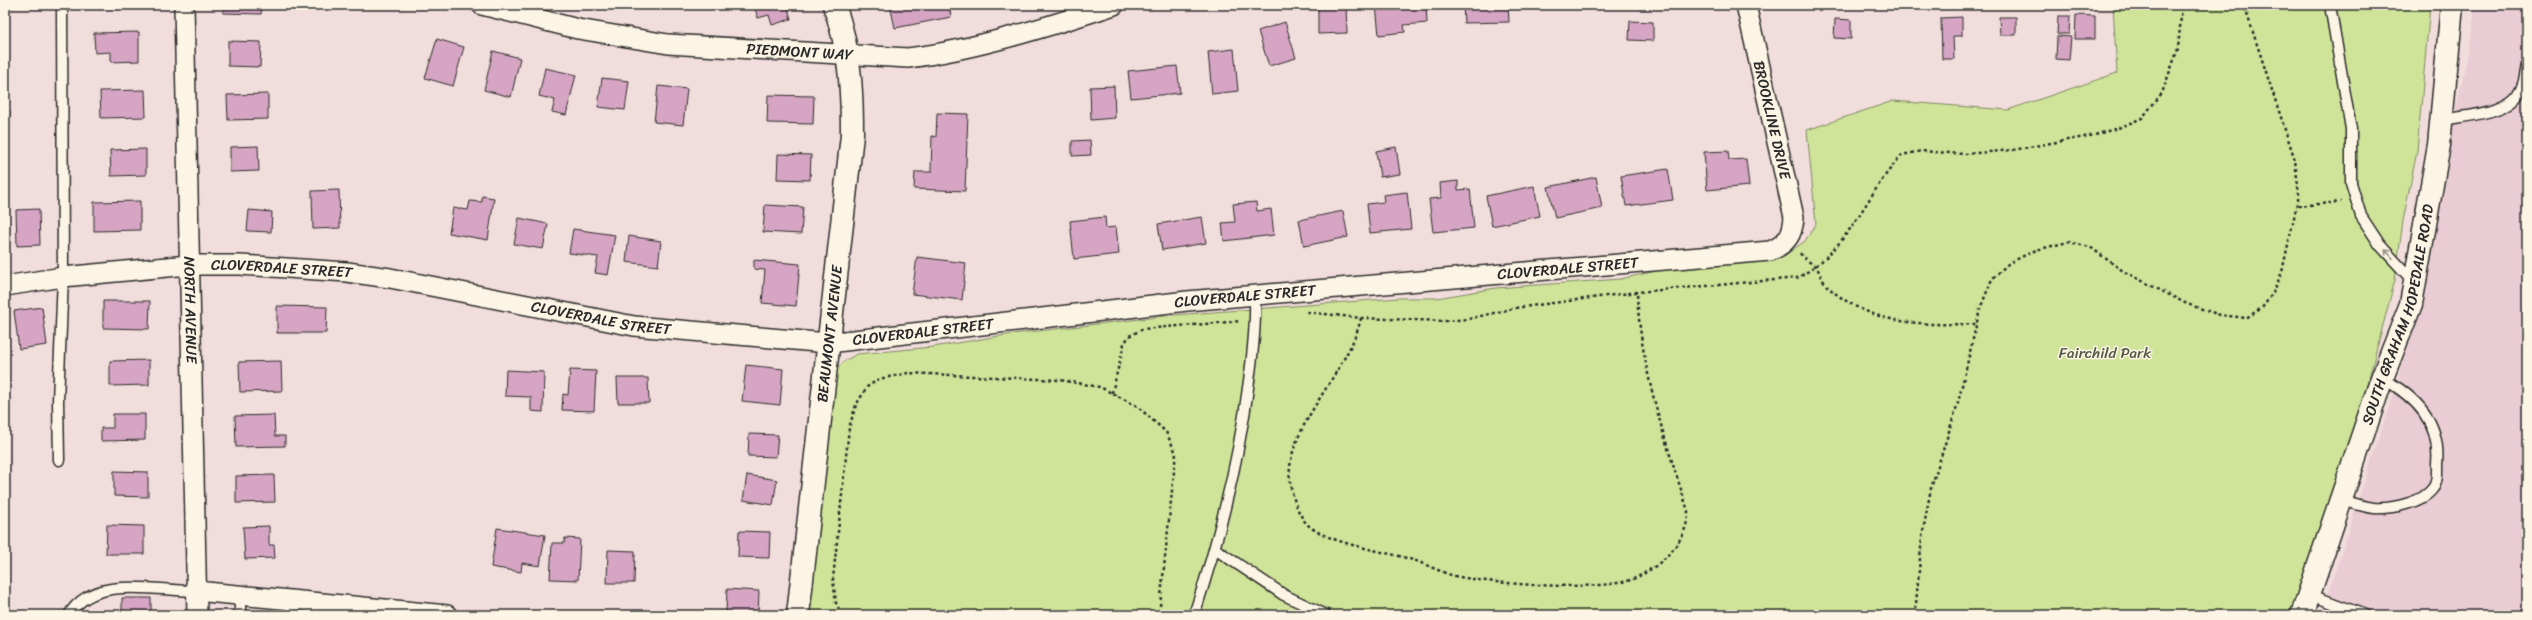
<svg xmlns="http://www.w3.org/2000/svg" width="2532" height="620" font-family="Sriracha,sans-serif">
	<rect width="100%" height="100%" fill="#f1dddb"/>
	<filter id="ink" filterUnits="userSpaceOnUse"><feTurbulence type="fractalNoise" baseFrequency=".025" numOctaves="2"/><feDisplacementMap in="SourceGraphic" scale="8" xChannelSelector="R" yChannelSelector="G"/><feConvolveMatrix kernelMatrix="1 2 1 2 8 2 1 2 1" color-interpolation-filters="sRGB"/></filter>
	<g filter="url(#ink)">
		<path fill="#e9ccd4" d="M2474,5H2527V615H2321L2399,376L2474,25Z"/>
		<path fill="#cfe499" stroke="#7d8862" d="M2113,5H2430L2417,151L2403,221L2395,280L2360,412L2293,615H810L817,518L832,376L843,362L857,354L933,347L1012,334L1174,315L1400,298H1437L1496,288L1621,279L1691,263L1757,256H1784L1805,241L1816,224L1807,130L1893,101L2008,110L2117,73Z"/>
		<path fill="#d6a5c3" stroke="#2b2b2b" d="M224,5H262L261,14L223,13Z
			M787,5L791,19L772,25L769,15L758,18L754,6Z
			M890,5H949L951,17L895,28Z
			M1318,5H1346L1347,33L1318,34Z
			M1376,5H1426L1427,23L1404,25L1405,32L1379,35Z
			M1463,5H1508L1509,22L1464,23Z
			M2076,15L2095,16V39H2075Z
			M2058,16H2070L2069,34H2057Z
			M1962,17V36H1953L1954,59H1942L1941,18Z
			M1999,17H2016V35H2000Z
			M1835,19L1851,20V39L1834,38Z
			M1630,21L1653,22V41L1629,40Z
			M1285,22L1296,58L1269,66L1258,31Z
			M139,32V61L111,62V52L95,53L94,33Z
			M2057,36L2071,37L2069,60L2056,59Z
			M437,39L464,47L453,86L425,78Z
			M228,41L261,42L260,67L228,66Z
			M1234,49L1238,91L1212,94L1208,52Z
			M493,51L520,58L511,97L484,90Z
			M1177,66L1180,93L1131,98L1128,71Z
			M545,68L576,75L566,115L552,112L555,100L539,96Z
			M602,78L629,81L625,110L598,107Z
			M658,86L687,89L683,125L654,122Z
			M1114,86L1115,118L1091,120L1090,87Z
			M145,90L146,117L101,118L100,91Z
			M268,94V119L228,120L227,95Z
			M768,95L814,96L813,124L767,123Z
			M5,111H10L9,139H5Z
			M937,113L968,114L965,191L914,189L915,172H931L932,136L936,137Z
			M1090,140L1091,155L1072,156V141Z
			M258,146L259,171L230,172V147Z
			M1396,147L1400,174L1380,177L1376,151Z
			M146,149V175L111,176L110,150Z
			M1728,151L1729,160L1746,159L1749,186L1707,190L1704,152Z
			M778,154L811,155L810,180L777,179Z
			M1668,169L1673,200L1626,206L1621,176Z
			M1596,177L1602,208L1555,218L1548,187Z
			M1458,181V190L1470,189L1474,228L1433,232L1429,199L1441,198L1440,183Z
			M1534,186L1540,216L1492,226L1486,196Z
			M339,190L340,228L313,229L312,191Z
			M1407,192L1411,229L1370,233L1367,204L1384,202L1383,195Z
			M482,196L494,198L488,240L449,233L453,208L468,210L470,201L482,202Z
			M140,201V230L94,231V202Z
			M1256,202L1257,211L1271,209L1274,235L1224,241L1222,223L1235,222L1233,204Z
			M765,205L803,207L801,234L763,232Z
			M39,209L40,245L17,246L16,210Z
			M249,210L272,212L271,232L247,231Z
			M1343,211L1348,237L1304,246L1299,220Z
			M1105,217L1106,228L1116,227L1119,254L1074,259L1070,221Z
			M1202,217L1206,243L1162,250L1158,224Z
			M519,218L548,224L543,249L514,244Z
			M573,229L615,235L608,275L595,273L598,257L569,253Z
			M629,236L661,241L658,266L626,262Z
			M917,257L966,263L962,300L912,294Z
			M754,260L800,264L796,306L762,303L765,270L754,269Z
			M103,301H150L149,329L103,328Z
			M277,306L327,307L326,333H277Z
			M42,307L47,345L19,349L14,311Z
			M149,360V385L110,386V361Z
			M281,361L282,391L240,392L239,362Z
			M746,365L783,369L780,405L742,401Z
			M506,370L544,372L543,412L531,411V397L505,396Z
			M570,370L596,371L594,411L562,410L563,394L568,395Z
			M617,378H648L649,403H618Z
			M113,414H145V440L101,441V428H113Z
			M274,415L275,436H285V446L236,447L235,416Z
			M749,434L778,435L776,457L748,456Z
			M114,471L148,472V497L114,496Z
			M274,475L275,502L236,503V476Z
			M747,475L777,480L773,505L743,500Z
			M107,525L144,526V554H106Z
			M269,526V545H274L275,558L245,559L243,527Z
			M497,528L545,535L540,566L522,563L521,572L491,567Z
			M739,531L770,532L769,558L738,557Z
			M565,538L580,539L578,580L550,579L552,543H564Z
			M608,550L635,551L634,583H607Z
			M727,589L759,591L758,615L726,613Z
			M122,598H151V615H122Z"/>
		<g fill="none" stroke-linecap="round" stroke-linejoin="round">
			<defs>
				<path id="lane" d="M2330,5L2351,129V183L2361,216L2380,245L2414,282
					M2442,120C2461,117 2505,113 2517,96C2524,87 2525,76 2527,64
					M59,460L58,401L63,277L62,5
					M2342,500C2352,503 2364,507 2374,508C2391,509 2423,503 2433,488C2438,482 2437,471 2437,464C2441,422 2416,397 2382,378
					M1215,549L1284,595L1326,615
					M2308,594L2365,615
					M291,600V615
					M69,615C93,574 156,591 196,591
					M240,615V595
					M1194,615C1219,539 1239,460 1249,381C1253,352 1256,325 1255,296"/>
				<g id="street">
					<path id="s1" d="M184,5L197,615"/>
					<path id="s2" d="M482,5L578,29L668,44L908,58C974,50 1050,26 1114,5"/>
					<path id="s3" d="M5,286L63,277L188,265H240L347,272L390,278L634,326L828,343L1187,301L1770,251C1787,244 1793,234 1794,217L1746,5"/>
					<path d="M196,591L447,615"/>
				</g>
				<g id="secondary">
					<path id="s4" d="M798,615L852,135C852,87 850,50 834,5"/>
					<path id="s5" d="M2302,615L2382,378L2411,304L2439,145L2452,5"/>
				</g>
			</defs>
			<use href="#lane" stroke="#2b2b2b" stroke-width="13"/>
			<use href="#street" stroke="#2b2b2b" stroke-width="22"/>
			<use href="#secondary" stroke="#2b2b2b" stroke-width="25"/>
			<path stroke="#2b2b2b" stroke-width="2.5" stroke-dasharray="3 3" stroke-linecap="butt" d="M2298,206L2341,202
				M1800,253C1804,260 1811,262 1816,267C1821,273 1822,281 1827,286C1870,326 1922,325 1977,324
				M1307,312L1361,318L1445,321L1468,319L1515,308L1637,292L1797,278C1851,249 1863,197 1902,155L1921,151L1964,154L2013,150L2095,135L2121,127L2142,118L2162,93L2178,49L2182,5
				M1361,318C1349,372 1284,428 1290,481C1292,495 1297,513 1307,524C1326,543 1379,550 1406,558C1423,562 1439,572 1455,576C1489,584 1602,592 1633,579C1660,567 1688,542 1688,511C1665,440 1640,367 1637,292
				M1112,393L1124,344L1129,336L1143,329L1241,321
				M842,615L836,603L833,579L849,428L856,405L867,387L879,379L908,373L1060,380L1100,387L1137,406L1166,432L1176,453L1159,615
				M1915,615L1922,537L1931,488L1958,403L1980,309L1992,279L2009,263L2036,250L2068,242L2090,247L2123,271L2187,304L2220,315L2246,318L2262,308L2273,293L2282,272L2299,195L2295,160L2244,5"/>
			<use href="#lane" stroke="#fcf5e5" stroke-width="10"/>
			<use href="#street" stroke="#fcf5e5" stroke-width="19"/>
			<use href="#secondary" stroke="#fcf5e5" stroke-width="22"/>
		</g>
		<defs><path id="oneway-shaft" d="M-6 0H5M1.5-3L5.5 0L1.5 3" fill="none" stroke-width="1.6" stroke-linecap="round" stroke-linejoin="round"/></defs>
		<use stroke="#949088" href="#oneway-shaft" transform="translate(2389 254) rotate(-132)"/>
	</g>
	<g text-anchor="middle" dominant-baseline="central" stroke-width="3" stroke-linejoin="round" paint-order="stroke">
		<g font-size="15" fill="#2b2b2b" stroke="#fcf5e5">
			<text stroke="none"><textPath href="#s2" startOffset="322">PIEDMONT WAY</textPath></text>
			<text transform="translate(1772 120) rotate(77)">BROOKLINE DRIVE</text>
			<text stroke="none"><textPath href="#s3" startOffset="1574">CLOVERDALE STREET</textPath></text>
			<text stroke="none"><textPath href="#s3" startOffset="278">CLOVERDALE STREET</textPath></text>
			<text stroke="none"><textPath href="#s3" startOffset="1250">CLOVERDALE STREET</textPath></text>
			<text stroke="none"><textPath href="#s1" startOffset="305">NORTH AVENUE</textPath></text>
			<text stroke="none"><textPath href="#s5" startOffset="316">SOUTH GRAHAM HOPEDALE ROAD</textPath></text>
			<text stroke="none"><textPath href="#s3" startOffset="602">CLOVERDALE STREET</textPath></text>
			<text stroke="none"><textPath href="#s3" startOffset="926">CLOVERDALE STREET</textPath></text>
			<text stroke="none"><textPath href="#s4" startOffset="283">BEAUMONT AVENUE</textPath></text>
		</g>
		<g font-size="15" fill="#545946" stroke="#fcf5e5">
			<text x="2105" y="353">Fairchild Park</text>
		</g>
	</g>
	<rect width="2532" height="620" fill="none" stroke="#fcf5e5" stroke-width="20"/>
	<rect x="10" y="10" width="2512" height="600" fill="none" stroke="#2b2b2b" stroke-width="1.5" filter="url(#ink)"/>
</svg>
